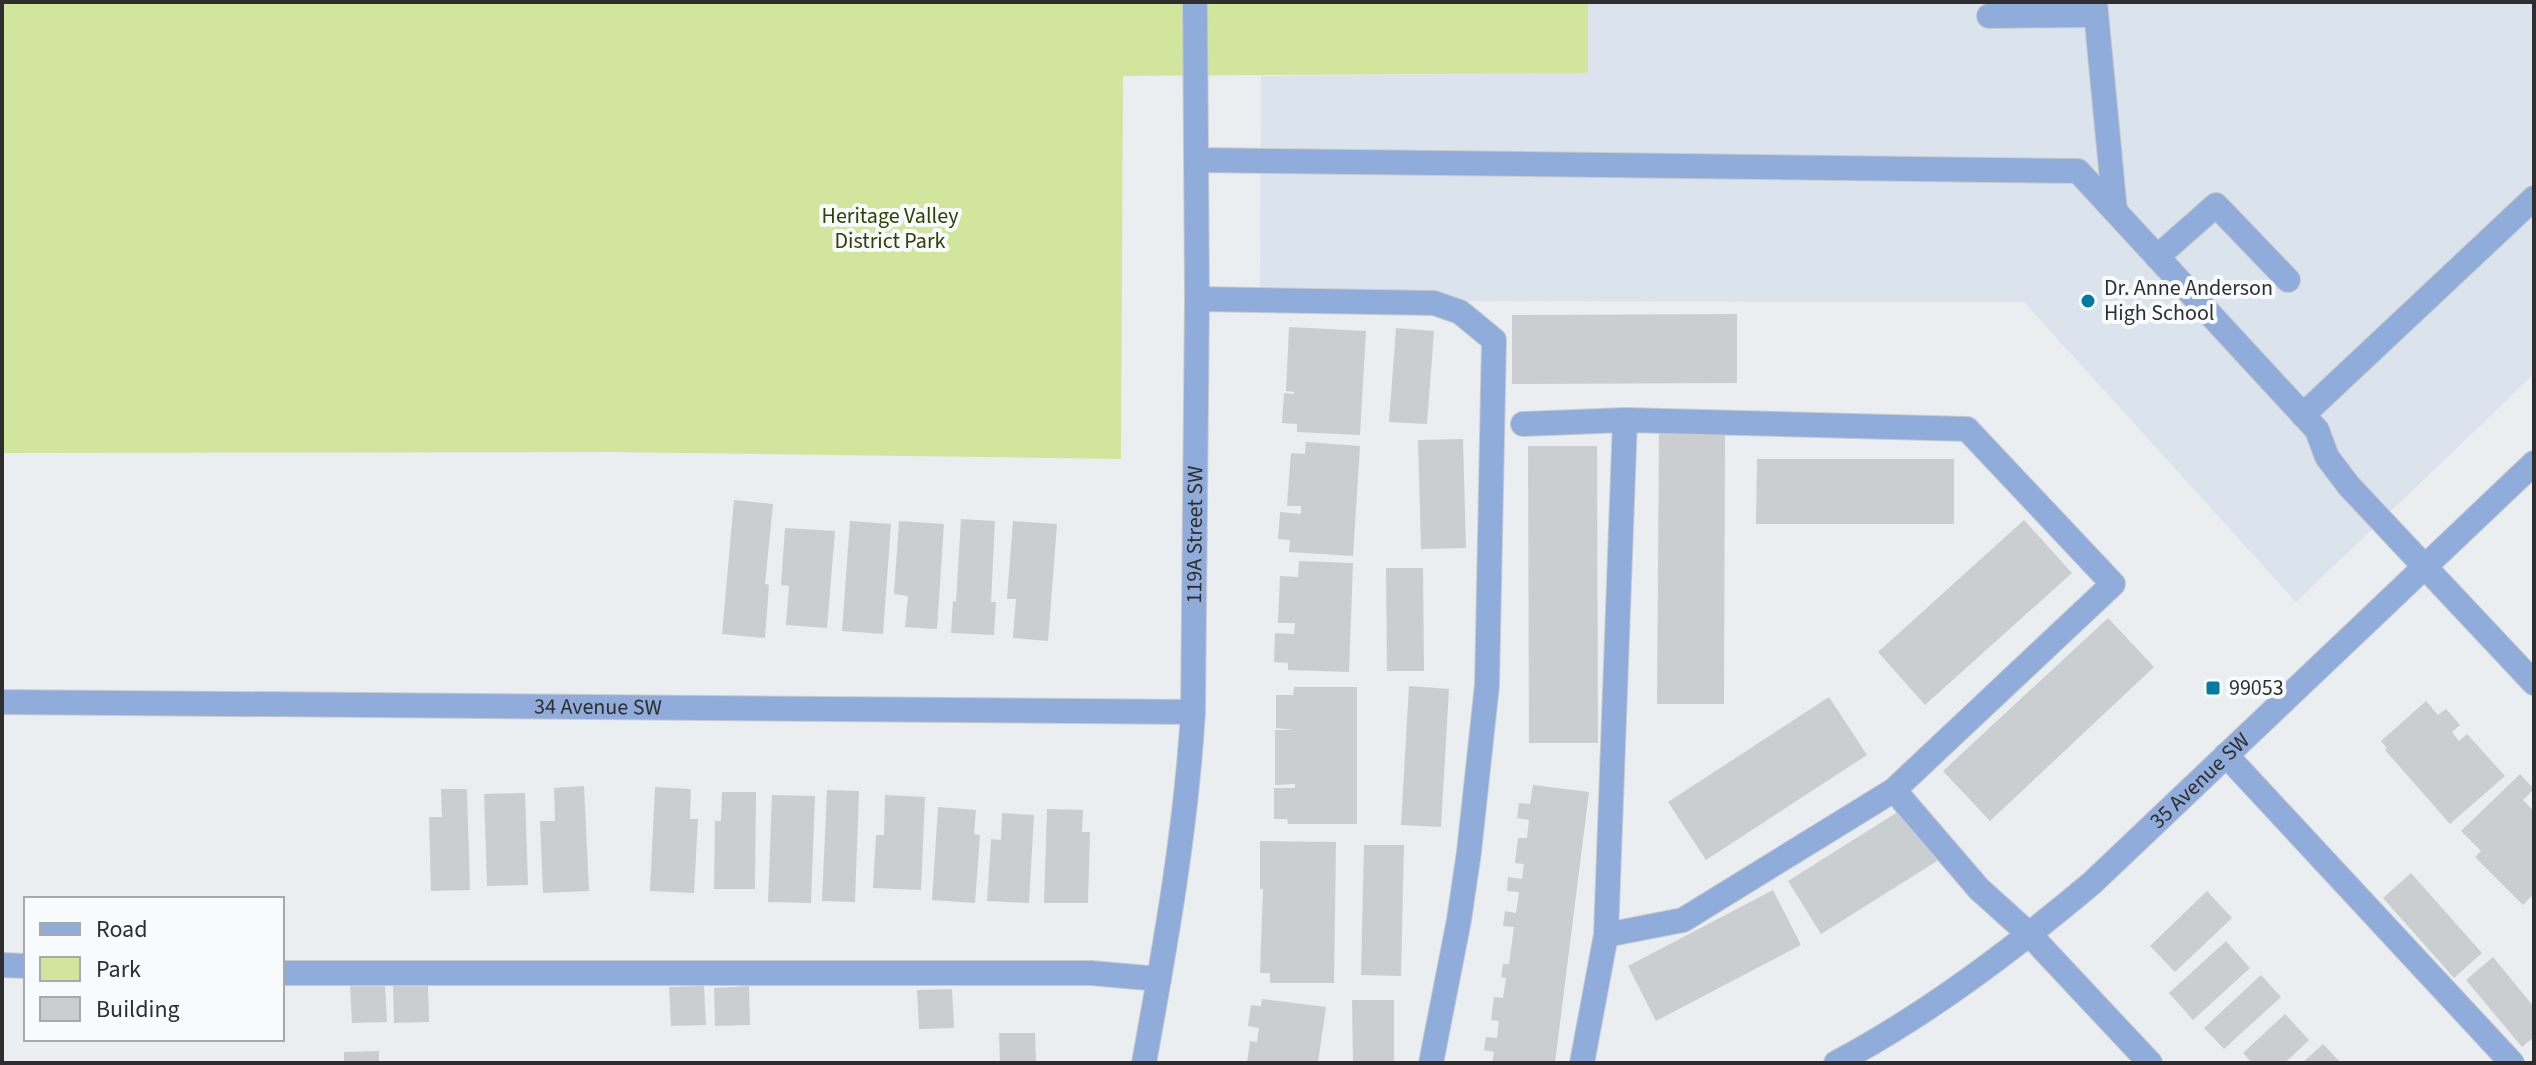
<svg xmlns="http://www.w3.org/2000/svg" width="2536" height="1065" font-family="'Source Sans 3',sans-serif">
	<rect width="100%" height="100%" fill="#ebeef0"/>
	<path fill="#dbe3ec" d="M1588,2H2534V374L2296,602L2024,302L1260,301L1261,76L1588,73Z"/>
	<path fill="#d2e59d" d="M2,2H1588V73L1123,76L1121,459L610,452L2,453Z"/>
	<path fill="#cbced0" d="M1737,314V383L1512,384V315Z
		M1289,327L1366,331L1360,435L1297,432V424L1282,423L1284,393L1294,394V392L1286,391Z
		M1396,328L1434,331L1427,424L1389,422Z
		M1659,431H1725L1724,704H1657Z
		M1463,439L1466,548L1421,549L1418,440Z
		M1306,442L1360,446L1353,556L1289,552L1290,540L1278,539L1280,512L1301,514V506H1287L1291,453L1305,454Z
		M1528,446H1597L1598,743H1529Z
		M1757,459H1954V524H1756Z
		M734,500L773,504L765,584L769,585L765,638L722,634Z
		M961,519L995,521L991,602H996L994,635L951,633L953,601L956,602Z
		M2024,520L2072,573L1925,705L1878,652Z
		M850,521L891,524L883,634L842,631Z
		M899,521L944,524L937,629L905,627L908,596L894,594Z
		M1013,521L1057,524L1048,641L1013,638L1016,599H1007Z
		M785,528L835,531L827,628L786,625L789,586L781,585Z
		M1299,561L1353,563L1349,672L1288,670V663L1274,662L1275,633L1294,634L1295,623H1278L1280,576L1298,577Z
		M1386,568H1423L1424,671H1387Z
		M2108,618L2154,667L1990,821L1943,771Z
		M1409,686L1449,689L1441,827L1401,825Z
		M1294,687H1357V824H1288L1287,819H1274V788H1295V784L1275,785V730H1294L1276,728V695H1293Z
		M1829,697L1867,755L1706,860L1668,802Z
		M2426,701L2438,715L2446,709L2460,725L2452,732L2459,741L2467,734L2505,776L2450,824L2385,750L2387,748L2381,741Z
		M2520,774L2534,789L2523,800L2534,811V894L2523,905L2475,857L2481,851L2461,831Z
		M1533,785L1589,792L1555,1063H1492L1494,1052L1484,1050L1486,1037L1497,1038L1499,1021L1491,1020L1494,997L1503,998L1506,978L1501,977L1503,964H1509L1514,927L1503,926L1505,911L1516,913L1519,892L1507,891L1508,877L1522,879L1524,864L1515,863L1518,838H1527L1529,820L1517,818L1519,803L1530,804Z
		M584,786L589,891L543,893L540,821H555L554,788Z
		M655,787L691,789L690,819H698L694,893L650,891Z
		M441,789H467L470,890L431,891L429,817H442Z
		M827,790L859,791L855,902L822,901Z
		M722,792H756L755,889H714L715,821H721Z
		M525,793L528,885L487,886L484,794Z
		M772,795L815,796L811,903L768,902Z
		M885,795L925,797L921,890L873,888L876,835H884Z
		M938,807L976,810L974,834L980,835L975,903L932,900Z
		M1904,808L1937,861L1821,934L1788,881Z
		M1047,809L1083,810L1082,832H1090L1088,903H1044Z
		M1002,813L1034,815L1029,903L987,901L991,839L1001,840Z
		M1260,841L1336,842L1334,983H1270V973H1260L1263,889H1260Z
		M1364,845H1404L1401,976L1361,975Z
		M2411,873L2482,953L2454,978L2383,898Z
		M1773,890L1801,945L1656,1021L1628,966Z
		M2207,891L2232,918L2175,972L2150,946Z
		M2226,941L2250,968L2193,1020L2169,993Z
		M2493,957L2534,1007V1037L2522,1047L2466,980Z
		M2261,975L2281,997L2224,1049L2204,1028Z
		M385,983L387,1022L352,1023L350,984Z
		M428,983L429,1022L394,1023L393,985Z
		M704,986L706,1025L671,1026L669,987Z
		M749,986L750,1025L715,1026L714,988Z
		M952,989L954,1028L919,1029L917,990Z
		M1262,999L1326,1007L1318,1063H1247L1250,1041L1257,1042L1259,1028L1248,1026L1251,1005L1261,1006Z
		M1352,1000H1394V1063H1353Z
		M2285,1014L2309,1040L2285,1063H2252L2243,1053Z
		M999,1033H1035L1036,1063H1000Z
		M2323,1044L2341,1063H2302Z
		M379,1051V1063H344V1052Z"/>
	<g fill="none" stroke-linecap="round" stroke-linejoin="round">
		<defs>
			<g id="minor">
				<path d="M2095,2L2115,211"/>
				<path d="M1989,16L2096,15"/>
				<path d="M1196,160L2078,171L2317,430L2327,457L2349,486L2534,683"/>
				<path d="M2157,257L2216,205L2288,280"/>
				<path d="M1197,299L1434,303L1460,312L1494,340L1487,685L1469,852L1459,920L1431,1063"/>
				<path d="M2303,415L2534,198"/>
				<path d="M1523,424L1625,420"/>
				<path id="s1" d="M2,702L1193,712"/>
				<path d="M2226,755L2512,1063"/>
				<path d="M1894,790L2113,584L1967,429L1625,420L1606,935L1683,920L1894,790L1979,889L2030,935L2150,1063"/>
				<path d="M2,965L26,966"/>
				<path d="M282,973H1091L1159,979"/>
				<path id="s2" d="M1144,1063C1165,947 1186,831 1193,712L1197,299L1195,2"/>
				<path d="M1582,1063L1606,935"/>
				<path id="s3" d="M1836,1063C1928,1014 2012,950 2092,883L2534,463"/>
			</g>
		</defs>
		<use href="#minor" stroke="#c9cbcd" stroke-width="26"/>
		<use href="#minor" stroke="#90acdb" stroke-width="24"/>
	</g>
	<g fill="#007ba2" stroke="#f8fbfe" stroke-width="3">
		<circle cx="2088" cy="301" r="8"/>
		<rect x="2205" y="680" width="16" height="16" rx="4"/>
	</g>
	<g text-anchor="middle" dominant-baseline="central" stroke-width="8" stroke-linejoin="round" paint-order="stroke">
		<g font-size="22" fill="#333e00" stroke="#f8fbfe">
			<text x="890" y="216">Heritage Valley<tspan x="890" dy="25">District Park</tspan></text>
		</g>
		<g font-size="22" fill="#2e2e2f" stroke="#f8fbfe" text-anchor="start">
			<text x="2104" y="288">Dr. Anne Anderson<tspan x="2104" dy="25">High School</tspan></text>
			<text x="2229" y="688">99053</text>
		</g>
		<g font-size="22" fill="#2e2e2f" stroke="#f8fbfe">
			<text stroke="none"><textPath href="#s2" startOffset="532">119A Street SW</textPath></text>
			<text stroke="none"><textPath href="#s1" startOffset="596">34 Avenue SW</textPath></text>
			<text stroke="none"><textPath href="#s3" startOffset="462">35 Avenue SW</textPath></text>
		</g>
	</g>
	<rect width="2536" height="1065" fill="none" stroke="#2e2e2f" stroke-width="8"/>
	<rect x="24" y="897" width="260" height="144" fill="#f8fbfe" stroke="#a7a9ab" stroke-width="2"/>
	<rect x="40" y="923" width="40" height="12" fill="#90acdb" stroke="#a7a9ab" stroke-width="2"/>
	<text x="96" y="937" font-size="24" fill="#2e2e2f">Road</text>
	<rect x="40" y="957" width="40" height="24" fill="#d2e59d" stroke="#a7a9ab" stroke-width="2"/>
	<text x="96" y="977" font-size="24" fill="#2e2e2f">Park</text>
	<rect x="40" y="997" width="40" height="24" fill="#cbced0" stroke="#a7a9ab" stroke-width="2"/>
	<text x="96" y="1017" font-size="24" fill="#2e2e2f">Building</text>
</svg>
